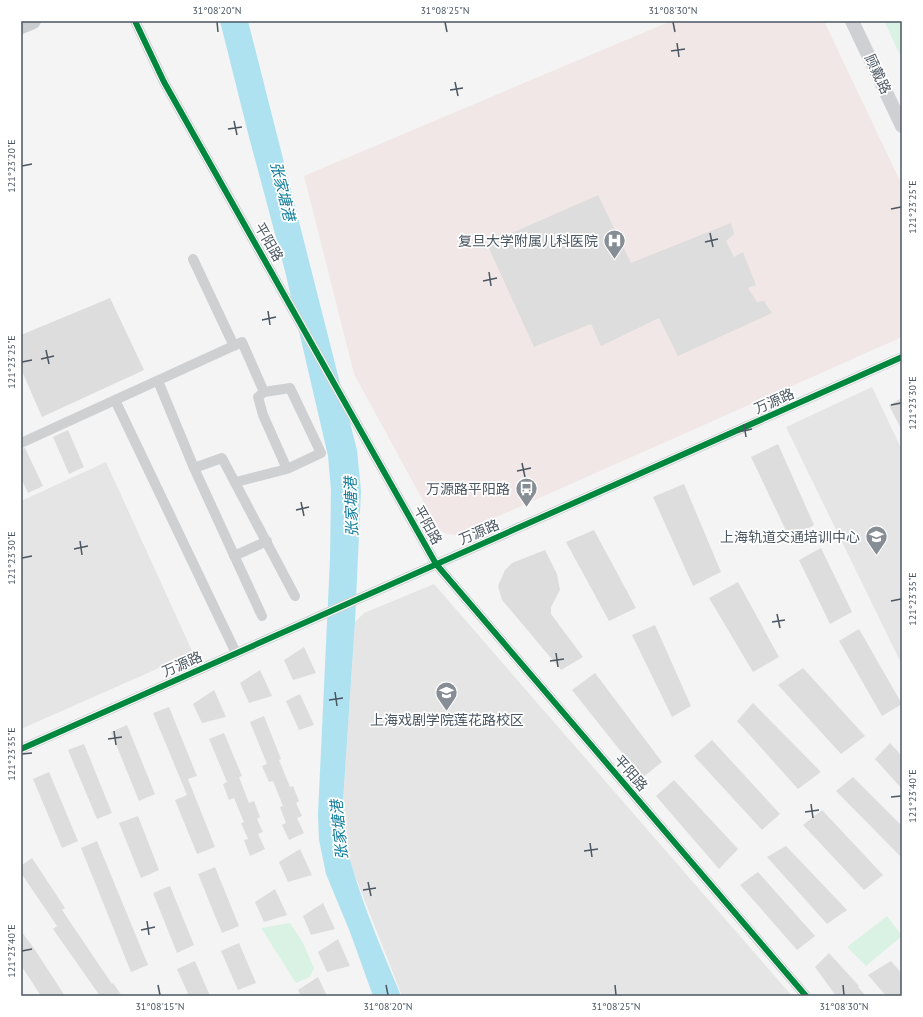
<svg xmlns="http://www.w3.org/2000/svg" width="923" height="1017" font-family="'PT Sans','Noto Sans SC',sans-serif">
	<rect width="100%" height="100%" fill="#f4f4f4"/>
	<path fill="#e6e5e6" d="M872,387L902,450V665L786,427Z
		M106,462L193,653L21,729V501Z
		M434,584L792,996H402L350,863L343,803L355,622L364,613Z"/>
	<path fill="#f1e7e6" d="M671,21H824L902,185V337L456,535L446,534L439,530L354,374L304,176Z"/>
	<path fill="#d9f2e3" d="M884,21H902V59Z
		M887,916L902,936L866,966L847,947Z
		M290,923L302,941L314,968L310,977L296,983L261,928Z"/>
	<path fill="#aee2f0" d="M220,21H248L357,450L361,491L355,622L343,802C344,823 345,844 351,863C364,909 383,952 401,996H373L350,932L326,874L319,840L318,814L330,559L331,490L328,456L285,271L249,137Z"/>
	<path fill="#ddddde" d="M598,195L631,263L731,223L734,234L726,241L734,257L743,252L756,285L748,288L757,302L764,301L772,313L678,356L659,318L601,346L591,324L534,347L487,244Z
		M110,298L144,370L42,417L21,369V335Z
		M902,398V431L889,405Z
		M68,430L84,467L69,474L53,437Z
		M778,444L814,525L790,539L751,457Z
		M25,448L43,486L28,493L21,478V449Z
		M684,484L721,572L693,586L653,497Z
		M594,530L636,608L609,621L566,542Z
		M821,548L852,612L830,624L799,560Z
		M545,550L557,574L560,590L551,607V614L583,657L561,670L502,600L498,586L505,570L512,563Z
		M738,582L779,657L753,672L709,598Z
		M655,625L691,706L672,717L632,635Z
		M859,629L902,704L882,716L839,641Z
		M304,647L316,673L293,680L284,660Z
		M803,668L865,736L841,754L778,685Z
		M260,670L272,696L249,703L240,683Z
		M595,673L662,762L642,778L572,690Z
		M214,690L226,717L202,723L193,704Z
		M300,694L314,725L299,730L286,701Z
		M753,703L821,772L798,789L737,721Z
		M169,707L197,776L188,779L215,847L197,854L175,800L187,795L153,713Z
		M264,716L281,759L279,760L290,787L293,786L299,801L296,803L302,816L297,818L304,833L289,840L282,825L286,823L280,807L283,806L273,781L269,782L262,766L267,764L250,722Z
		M127,725L155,794L139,801L111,732Z
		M224,733L242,776L239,777L249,803L254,801L260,817L257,819L263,832L258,834L265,849L250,856L244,840L248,839L241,823L244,822L234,798L229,800L223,784L227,782L209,739Z
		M712,740L780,814L762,830L694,756Z
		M890,743L902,756V789L875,759Z
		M84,744L112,813L97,819L68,750Z
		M49,772L78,841L62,848L33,779Z
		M853,777L902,826V858L836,791Z
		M674,780L738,849L719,869L656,796Z
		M822,810L883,875L864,890L803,825Z
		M138,816L159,870L141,878L119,823Z
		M97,841L148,965L131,972L81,848Z
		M786,846L847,910L827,924L767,857Z
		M300,849L312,875L288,882L279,862Z
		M32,858L65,908L62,910L112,984L113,983L122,996H100L53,929L57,926L21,873V866Z
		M215,867L239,926L222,933L198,874Z
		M758,872L815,936L797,950L740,885Z
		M170,886L194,945L177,953L153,893Z
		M275,889L287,915L264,922L255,902Z
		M323,903L335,929L311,935L303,916Z
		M21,931L33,947L65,996H41L21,965Z
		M338,939L350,966L327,972L318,952Z
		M239,943L256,983L238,990L221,951Z
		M829,953L859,986L858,987L866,996H836L815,967Z
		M195,961L210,996H189L177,969Z
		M891,961L902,974V996H886L868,975Z
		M318,977L327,996H301L298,990Z"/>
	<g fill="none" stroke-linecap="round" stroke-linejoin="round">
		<path stroke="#ced0d2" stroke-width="10" d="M135,21L164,82L436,564L806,996
			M193,259L234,346
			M158,381L194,468L222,458L295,596
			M290,388L321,453L287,469L263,415L258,397L264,392Z
			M115,400L236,653
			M21,443L242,342L264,392
			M194,468L262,616
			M236,482L287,469
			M234,556L267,541
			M21,749L902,357"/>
		<path stroke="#ced0d4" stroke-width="14" d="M852,21L902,126"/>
		<path stroke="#caced1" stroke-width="16" d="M21,26L33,21"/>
		<defs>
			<path id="cycleway" d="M135,21L164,82L436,564L806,996
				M21,749L902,357"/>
		</defs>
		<use href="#cycleway" stroke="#fff" stroke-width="8"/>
		<use href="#cycleway" stroke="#00873e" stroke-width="6"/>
	</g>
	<path fill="none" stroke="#4a5661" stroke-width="1.5" d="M217,22L218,32M445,22L447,32M673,22L675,32M677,43L679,57M671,51L685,49M455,82L458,96M450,90L463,88M234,121L237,135M228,129L242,127M22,166L32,164M891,209L901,207M710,233L713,247M705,242L718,239M489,272L491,286M483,281L497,278M268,311L270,325M262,320L276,317M46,350L49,364M41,359L54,356M22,362L32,360M891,405L901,403M744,424L746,437M738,432L752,429M522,463L525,477M517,471L531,468M301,502L304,516M296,510L309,507M80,541L82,555M74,549L88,546M22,558L32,556M891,601L901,599M777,614L780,628M772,622L785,620M556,653L558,667M550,661L564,659M335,692L337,706M329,700L343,698M114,731L116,745M108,739L122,737M22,754L32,753M891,797L901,796M811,804L813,818M805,812L819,810M590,843L592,857M584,851L598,849M368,882L371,896M363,890L376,888M147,921L149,935M141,930L155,927M22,951L32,949M158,985L160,995M386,985L388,995M615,985L616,995M843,985L844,995"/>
	<defs>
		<symbol id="hospital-pin" viewBox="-11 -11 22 30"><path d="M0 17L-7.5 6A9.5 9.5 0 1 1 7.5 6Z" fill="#868d94" stroke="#fff"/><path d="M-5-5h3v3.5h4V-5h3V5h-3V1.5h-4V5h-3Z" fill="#fff"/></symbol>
		<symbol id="bus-pin" viewBox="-11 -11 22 30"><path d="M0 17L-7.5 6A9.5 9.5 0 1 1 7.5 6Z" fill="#868d94" stroke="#fff"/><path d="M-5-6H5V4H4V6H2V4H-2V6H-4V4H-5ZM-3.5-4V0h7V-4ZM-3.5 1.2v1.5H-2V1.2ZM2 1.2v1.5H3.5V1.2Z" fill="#fff"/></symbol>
		<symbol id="school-pin" viewBox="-11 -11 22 30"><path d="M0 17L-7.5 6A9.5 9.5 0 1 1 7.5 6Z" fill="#868d94" stroke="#fff"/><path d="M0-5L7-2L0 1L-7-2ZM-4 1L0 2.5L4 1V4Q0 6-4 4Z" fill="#fff"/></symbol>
		<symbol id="university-pin" viewBox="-11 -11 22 30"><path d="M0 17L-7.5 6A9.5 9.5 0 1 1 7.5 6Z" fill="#868d94" stroke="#fff"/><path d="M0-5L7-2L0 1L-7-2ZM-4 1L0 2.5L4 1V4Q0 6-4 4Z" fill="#fff"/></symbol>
	</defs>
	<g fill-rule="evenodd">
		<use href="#hospital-pin" x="602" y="228" width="25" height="34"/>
		<use href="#bus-pin" x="514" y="476" width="25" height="34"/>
		<use href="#school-pin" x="864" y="524" width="25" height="34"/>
		<use href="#university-pin" x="434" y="680" width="25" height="34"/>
	</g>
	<g text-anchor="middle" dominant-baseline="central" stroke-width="3.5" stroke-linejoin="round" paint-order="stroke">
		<g font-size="14" fill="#4a5661" stroke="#fff">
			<text transform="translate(878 74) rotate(65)">顾戴路</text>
			<text transform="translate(269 242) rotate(60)">平阳路</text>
			<text transform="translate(774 401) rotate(-24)">万源路</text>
			<text transform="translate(428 525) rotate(61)">平阳路</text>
			<text transform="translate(479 532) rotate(-23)">万源路</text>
			<text transform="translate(182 664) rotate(-24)">万源路</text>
			<text transform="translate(631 773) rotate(49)">平阳路</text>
		</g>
		<g font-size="14" fill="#4a5661" stroke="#fff" text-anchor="end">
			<text x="598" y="241">复旦大学附属儿科医院</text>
			<text x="510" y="489">万源路平阳路</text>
			<text x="860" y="537">上海轨道交通培训中心</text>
			<text x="447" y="720" text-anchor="middle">上海戏剧学院莲花路校区</text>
		</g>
		<g font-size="15" font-style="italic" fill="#0c7c9b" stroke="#fff">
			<text transform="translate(283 191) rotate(76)">张家塘港</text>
			<text transform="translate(351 507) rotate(-92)">张家塘港</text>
			<text transform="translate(339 830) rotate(-96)">张家塘港</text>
		</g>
	</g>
	<rect width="923" height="1017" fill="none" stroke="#ffffff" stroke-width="44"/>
	<rect x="22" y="22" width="879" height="973" fill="none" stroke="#4a5661" stroke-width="1.5"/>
	<g font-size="10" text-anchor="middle" fill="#4a5661">
		<text x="217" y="14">31°08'20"N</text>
		<text x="445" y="14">31°08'25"N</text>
		<text x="673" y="14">31°08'30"N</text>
		<text transform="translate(11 166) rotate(-90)" y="4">121°23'20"E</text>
		<text transform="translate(912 207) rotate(-90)" y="4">121°23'25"E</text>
		<text transform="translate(11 362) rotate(-90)" y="4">121°23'25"E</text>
		<text transform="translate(912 403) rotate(-90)" y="4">121°23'30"E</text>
		<text transform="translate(11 558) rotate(-90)" y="4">121°23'30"E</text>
		<text transform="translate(912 599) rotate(-90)" y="4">121°23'35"E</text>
		<text transform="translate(11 754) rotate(-90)" y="4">121°23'35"E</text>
		<text transform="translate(912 796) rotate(-90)" y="4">121°23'40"E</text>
		<text transform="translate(11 951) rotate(-90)" y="4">121°23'40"E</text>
		<text x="160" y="1010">31°08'15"N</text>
		<text x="388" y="1010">31°08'20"N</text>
		<text x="616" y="1010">31°08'25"N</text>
		<text x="844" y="1010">31°08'30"N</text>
	</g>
</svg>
